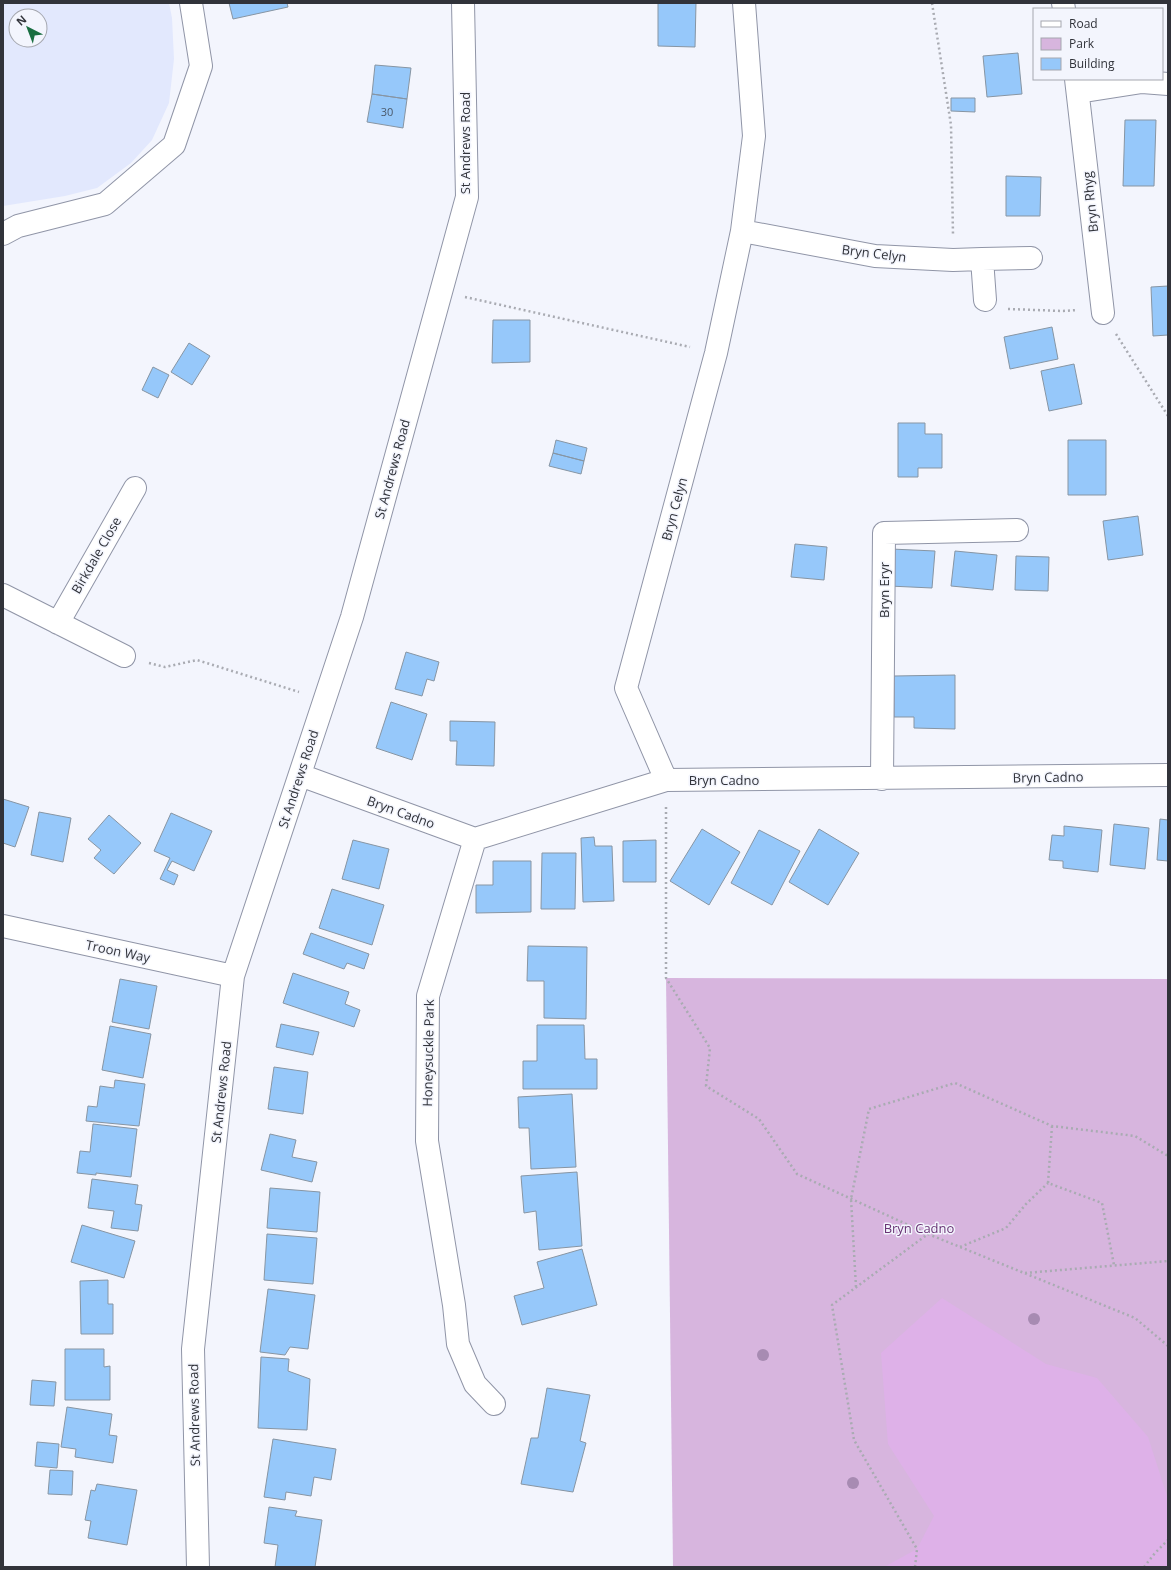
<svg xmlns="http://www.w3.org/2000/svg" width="1171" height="1570" font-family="'Open Sans',sans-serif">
	<rect width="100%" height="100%" fill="#f3f5fd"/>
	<path fill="#e2e8fd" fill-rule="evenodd" d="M3,3H169L172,18L174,59L169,103L152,140L131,163L97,188L65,196L3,206ZM16,16H40V40H16Z"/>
	<path fill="#d7b5de" d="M666,978L1168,979V1567H673Z"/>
	<path fill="#deb1e8" d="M942,1298L1046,1364L1097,1378L1148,1437L1168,1499V1567H884L917,1549L934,1516L888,1444L881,1353Z"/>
	<path fill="#96c8fa" stroke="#8795a3" d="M229,3H287L288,7L233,19Z
		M658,3H696L695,47L658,46Z
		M1018,53L1022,94L987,97L983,56Z
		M375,65L411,68L407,99L372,94Z
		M372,94L407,99L403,128L367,122Z
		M951,98H975V112L951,111Z
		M1125,120H1156L1154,186H1123Z
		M1006,176L1041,177L1040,216H1006Z
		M1168,286V335L1153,336L1151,287Z
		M493,320H530V362L492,363Z
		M1052,327L1058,359L1010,369L1004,337Z
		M189,343L210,356L192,385L171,372Z
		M1074,364L1082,404L1049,411L1041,371Z
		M153,367L169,375L158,398L142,390Z
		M898,423H925V434H942V468H918V477H898Z
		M556,440L587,448L584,461L553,453Z
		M1068,440H1106V495H1068Z
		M553,453L584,461L581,474L549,466Z
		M1138,516L1143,555L1108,560L1103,521Z
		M795,544L827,547L824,580L791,577Z
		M891,549L935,551L932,588L889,586Z
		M955,551L997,555L993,590L951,586Z
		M1016,556L1049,557L1048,591L1015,590Z
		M406,652L439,662L434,681L427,679L422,696L395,689Z
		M955,675V729L914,728V717H894V676Z
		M391,702L427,714L412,760L376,748Z
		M450,721L495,722L494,766L456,765L457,741H450Z
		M3,799L29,807L15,847L3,843Z
		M39,812L71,818L63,862L31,855Z
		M171,813L212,831L194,871L172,861L167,870L178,875L174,885L160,879L170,858L154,851Z
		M109,815L141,843L114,874L94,858L101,850L88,839Z
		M1160,819L1168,820V861L1157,860Z
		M1114,824L1149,828L1145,869L1110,865Z
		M1064,826L1102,830L1098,872L1063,868V861L1049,860L1052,835L1064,836Z
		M702,829L740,852L709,905L670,881Z
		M819,829L859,853L828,905L789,882Z
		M759,830L800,851L772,905L731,883Z
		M594,837L595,846H612L614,901L583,902L581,838Z
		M353,840L389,849L379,889L342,879Z
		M656,840V882H623V841Z
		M542,853H576L575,909H541Z
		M493,861H531V912L476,913V885H493Z
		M332,889L384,905L372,945L319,928Z
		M311,933L369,954L364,969L347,963L344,969L303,954Z
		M528,946L587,947L586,1019L544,1018V981H527Z
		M293,973L349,992L345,1004L360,1010L354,1027L283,1003Z
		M120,979L157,986L149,1029L112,1022Z
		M281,1024L319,1032L313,1055L276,1047Z
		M537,1025H584L585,1059H597V1089H523V1061H537Z
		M110,1026L151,1034L143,1078L102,1070Z
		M274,1067L308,1072L303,1114L268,1109Z
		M115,1080L145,1084L139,1126L86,1121L88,1106L97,1107L100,1086L114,1088Z
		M572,1094L576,1167L531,1169L529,1128H519L518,1097Z
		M93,1124L137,1129L131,1177L96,1173V1175L77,1173L80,1151L90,1152Z
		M270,1134L296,1140L292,1157L317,1162L312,1182L261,1170Z
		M577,1172L582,1246L539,1250L536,1211L524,1213L521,1176Z
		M92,1179L138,1185L135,1204L142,1205L138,1231L111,1228L114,1211L88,1208Z
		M270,1188L320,1192L317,1232L267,1228Z
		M82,1225L135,1241L124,1278L71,1262Z
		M267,1234L317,1238L313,1284L264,1280Z
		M582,1249L597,1305L522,1325L514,1296L544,1288L537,1262Z
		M108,1280V1304H113V1334H81L80,1281Z
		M268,1289L315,1295L308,1349L290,1347L285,1355L260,1352Z
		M65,1349H104V1367L110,1366V1400H65Z
		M261,1357L289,1359L288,1371L310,1379L307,1430L258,1428Z
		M32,1380L56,1382L54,1406L30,1405Z
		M547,1388L590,1395L580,1441L586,1443L573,1492L521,1484L531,1438H538Z
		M67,1407L112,1414L109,1435L117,1436L113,1463L75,1457L76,1449L61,1447Z
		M273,1439L336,1449L331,1480L314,1477L311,1496L286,1492L285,1500L264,1497Z
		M37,1442L59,1444L57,1468L35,1466Z
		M50,1470L73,1471L72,1495L48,1494Z
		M97,1484L137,1490L127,1545L88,1538L91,1521L85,1520L91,1490L95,1491Z
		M269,1507L297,1511L295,1516L322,1520L315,1567H275L278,1545L264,1543Z"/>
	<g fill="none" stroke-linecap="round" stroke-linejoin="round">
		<defs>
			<path id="minor" d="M1063,3L1064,9
				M1076,79L1103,313
				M1078,92L1142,82L1168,84
				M742,231L875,256L953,260L982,259L985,300
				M3,234L18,226L105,204L174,145L201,66L191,3
				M982,259L1031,258
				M3,595L124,656
				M58,623L135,488
				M300,775L475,839L666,780L1168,775
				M882,779L884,533L1017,530
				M666,780L626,688L716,353L742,231L754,136L744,3
				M475,839L428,996L427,1141L454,1305L458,1344L475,1384L494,1404
				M3,926L233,976
				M198,1567L193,1349L233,976L352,617L467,197L463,3"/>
		</defs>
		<use href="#minor" stroke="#9095a7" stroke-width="24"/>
		<path stroke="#a9abb2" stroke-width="2.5" stroke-dasharray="2 3" stroke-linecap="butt" d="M932,3L951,125L953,235
			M465,297L690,347
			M1008,309L1063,311L1077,310
			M1116,334L1168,416
			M149,663L165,667L197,660L299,692
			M666,807V978L710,1048L706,1086L759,1119L797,1174L928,1234L1135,1318L1168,1346
			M1052,1126L1048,1183L1102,1203L1114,1265
			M960,1247L1006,1228L1026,1204L1048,1183
			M1025,1273L1168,1261
			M856,1287L851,1199L869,1109L955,1083L1052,1126L1135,1136L1168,1156
			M915,1567L917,1549L854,1440L832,1305L928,1234
			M1144,1567L1155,1553L1168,1540"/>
		<use href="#minor" stroke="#fff" stroke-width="22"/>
	</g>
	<g fill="#a78bb2">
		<circle cx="1034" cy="1319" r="6"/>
		<circle cx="763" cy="1355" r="6"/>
		<circle cx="853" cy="1483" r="6"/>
	</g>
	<g text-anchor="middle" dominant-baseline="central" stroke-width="3" stroke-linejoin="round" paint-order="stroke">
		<g font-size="11" fill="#4a586a">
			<text x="387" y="111">30</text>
		</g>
		<g font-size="13" fill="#31333a" stroke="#f3f5fd">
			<text transform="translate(465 143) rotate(-90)">St Andrews Road</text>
			<text transform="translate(1090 202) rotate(-96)">Bryn Rhyg</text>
			<text transform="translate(874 253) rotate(7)">Bryn Celyn</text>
			<text transform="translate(392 469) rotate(-75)">St Andrews Road</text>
			<text transform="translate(674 509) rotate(-75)">Bryn Celyn</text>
			<text transform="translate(96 555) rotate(-60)">Birkdale Close</text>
			<text transform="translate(884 590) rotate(-90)">Bryn Eryr</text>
			<text transform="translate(1048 777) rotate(-1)">Bryn Cadno</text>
			<text transform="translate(298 779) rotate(-72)">St Andrews Road</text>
			<text x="724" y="780">Bryn Cadno</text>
			<text transform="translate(401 812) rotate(20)">Bryn Cadno</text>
			<text transform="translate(118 951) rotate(12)">Troon Way</text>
			<text transform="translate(428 1053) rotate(-89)">Honeysuckle Park</text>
			<text transform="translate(221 1092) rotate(-84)">St Andrews Road</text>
			<text transform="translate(194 1415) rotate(-91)">St Andrews Road</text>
		</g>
		<g font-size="13" fill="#693475" stroke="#f3f5fd">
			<text x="919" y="1228">Bryn Cadno</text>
		</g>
	</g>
	<rect width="1171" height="1570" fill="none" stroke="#31333a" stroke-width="8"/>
	<rect x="1033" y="8" width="130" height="72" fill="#f3f5fd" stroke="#a5a7af"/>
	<rect x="1041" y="21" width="20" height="6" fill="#ffffff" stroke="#a5a7af"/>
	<text x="1069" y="28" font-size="12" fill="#31333a">Road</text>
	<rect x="1041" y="38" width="20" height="12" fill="#d7b5de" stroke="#a5a7af"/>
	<text x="1069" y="48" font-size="12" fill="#31333a">Park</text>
	<rect x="1041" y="58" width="20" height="12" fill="#96c8fa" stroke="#a5a7af"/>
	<text x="1069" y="68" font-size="12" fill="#31333a">Building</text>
	<g transform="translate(28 28) rotate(318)"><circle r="19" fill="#f3f5fd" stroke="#a5a7af"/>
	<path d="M0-3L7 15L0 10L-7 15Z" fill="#196e41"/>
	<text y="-6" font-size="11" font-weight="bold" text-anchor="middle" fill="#31333a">N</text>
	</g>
</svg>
